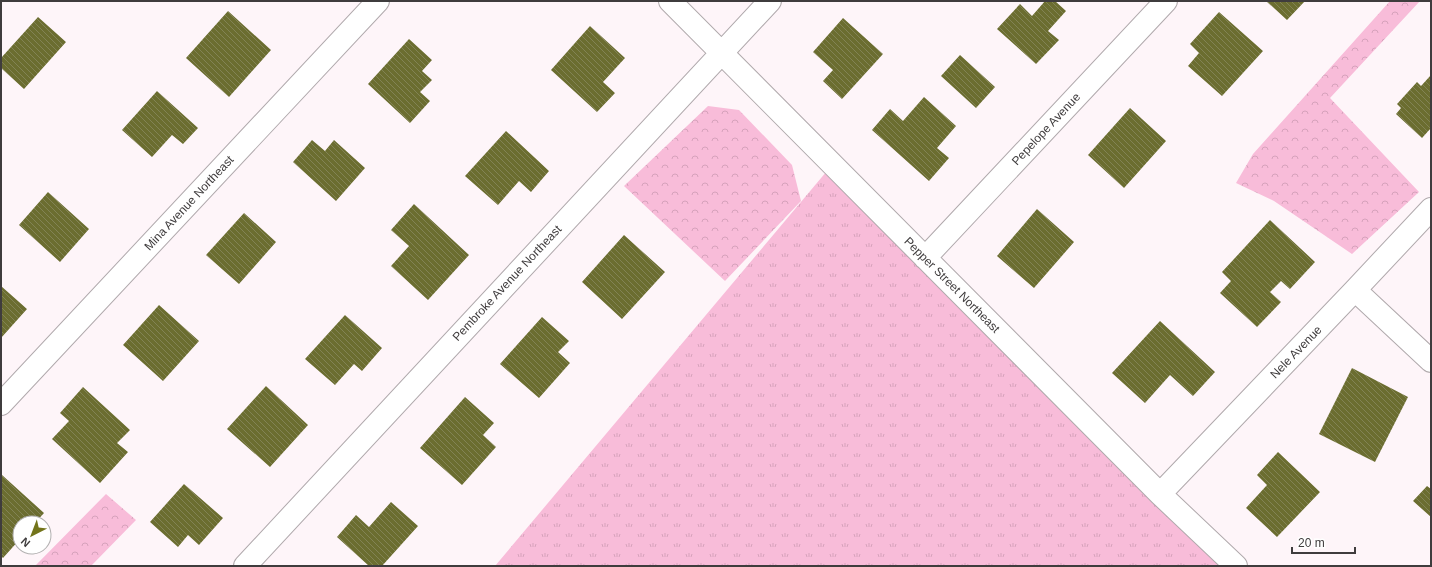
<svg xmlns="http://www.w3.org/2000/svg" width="1432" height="567" font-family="Helvetica,sans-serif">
	<defs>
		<pattern id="grass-tufts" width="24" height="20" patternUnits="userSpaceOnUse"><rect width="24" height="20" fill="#f8bcd9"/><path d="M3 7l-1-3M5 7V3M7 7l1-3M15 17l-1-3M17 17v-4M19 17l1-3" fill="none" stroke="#d6a2bb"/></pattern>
		<pattern id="forest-crowns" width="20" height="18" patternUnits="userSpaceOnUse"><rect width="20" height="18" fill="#f8bcd9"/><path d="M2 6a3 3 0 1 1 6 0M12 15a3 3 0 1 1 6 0" fill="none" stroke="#d6a2bb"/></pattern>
		<pattern id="building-back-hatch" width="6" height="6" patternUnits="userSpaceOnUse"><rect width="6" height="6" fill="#6b6d30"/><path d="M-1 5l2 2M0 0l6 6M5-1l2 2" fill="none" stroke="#828355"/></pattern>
	</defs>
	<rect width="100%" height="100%" fill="#fef5f9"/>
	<path fill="url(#grass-tufts)" d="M832,165L1240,566H630L628,565L495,566Z"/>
	<path fill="url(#forest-crowns)" d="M1390,1H1420L1330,98L1419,192L1352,254L1274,201L1236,183L1253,154Z
		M708,106L739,110L792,165L801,201L725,281L624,186Z
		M106,494L136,520L91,566H35Z"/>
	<path fill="url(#building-back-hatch)" d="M1045,1H1055L1066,11L1048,31L1059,40L1036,64L997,29L1020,4L1032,16Z
		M1266,1H1305L1287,20Z
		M228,11L271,50L229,97L186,58Z
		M1219,12L1263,51L1222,96L1188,66L1199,53L1190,44Z
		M38,17L66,42L24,89L1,68V58Z
		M843,18L883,54L842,99L823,81L833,70L813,52Z
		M590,26L625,58L603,82L615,93L597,112L551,70Z
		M409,39L432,60L422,71L432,80L420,92L430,101L410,123L368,84Z
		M960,55L995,87L976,108L941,76Z
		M1431,75V128L1422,138L1396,114L1401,108L1397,104L1417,82L1421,86Z
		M157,91L198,128L183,144L172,135L152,157L122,130Z
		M924,97L956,126L937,148L949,158L929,181L872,130L890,109L903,121Z
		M1130,108L1166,141L1124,188L1088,155Z
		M506,131L549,171L531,192L519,181L498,205L465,176Z
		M312,140L325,151L334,140L365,168L336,201L293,162Z
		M48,192L89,229L60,262L19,225Z
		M414,204L469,255L428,300L391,266L409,246L391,230Z
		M1037,209L1074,242L1034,288L997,256Z
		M244,213L276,242L239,284L206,255Z
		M1270,220L1315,262L1290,289L1281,281L1270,292L1281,302L1257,327L1220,293L1231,281L1222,272Z
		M624,235L665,272L622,319L582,282Z
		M1,286L27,309L1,338Z
		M159,305L199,341L163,381L123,345Z
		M345,315L382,348L362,371L354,364L335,385L305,359Z
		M542,317L569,341L558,352L570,363L539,398L500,364Z
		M1160,321L1215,372L1193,396L1170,375L1145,403L1112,373Z
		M1352,368L1408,397L1375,462L1319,434Z
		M266,386L308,425L270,467L227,429Z
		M83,387L130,430L117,443L128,452L100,483L52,439L69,421L60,413Z
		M465,397L494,423L483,435L496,447L462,485L420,448Z
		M1278,452L1320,492L1277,537L1246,508L1267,485L1257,475Z
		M2,475L44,513L35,523H20V539L3,558L1,556V477Z
		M184,484L223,518L199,545L188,535L178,547L150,522Z
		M1427,486L1431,489V517L1413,501Z
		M391,502L418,526L382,566H369L337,537L356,515L369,527Z"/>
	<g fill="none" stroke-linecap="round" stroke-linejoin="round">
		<defs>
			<path id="minor" d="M670,1L1160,494L1236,566
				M925,258L1166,1
				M1355,290L1431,361
				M1,404L378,1
				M1160,494L1355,290L1431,209
				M245,566L770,1"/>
		</defs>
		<use href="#minor" stroke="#b0a9ac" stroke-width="24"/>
		<use href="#minor" stroke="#fff" stroke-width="22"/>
	</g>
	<g text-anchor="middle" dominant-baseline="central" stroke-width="4" stroke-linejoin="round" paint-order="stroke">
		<g font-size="12" fill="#3f3c3d" stroke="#fff">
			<text transform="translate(1046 129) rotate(-47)">Pepelope Avenue</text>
			<text transform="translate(189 203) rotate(-47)">Mina Avenue Northeast</text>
			<text transform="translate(507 283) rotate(-47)">Pembroke Avenue Northeast</text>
			<text transform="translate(952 285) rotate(45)">Pepper Street Northeast</text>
			<text transform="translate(1296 352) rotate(-46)">Nele Avenue</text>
		</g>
	</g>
	<rect width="1432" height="567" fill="none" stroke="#3f3c3d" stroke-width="4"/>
	<g transform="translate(32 535) rotate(222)"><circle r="19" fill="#ffffff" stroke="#b2b1b1"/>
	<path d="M0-3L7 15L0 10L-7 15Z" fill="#73741b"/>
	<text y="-6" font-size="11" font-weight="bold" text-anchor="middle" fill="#3f3c3d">N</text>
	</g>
	<path d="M1292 547v6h63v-6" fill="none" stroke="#3f3c3d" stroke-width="2"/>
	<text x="1298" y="547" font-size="12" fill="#3f3c3d" stroke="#ffffff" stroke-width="3" paint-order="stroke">20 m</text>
</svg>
